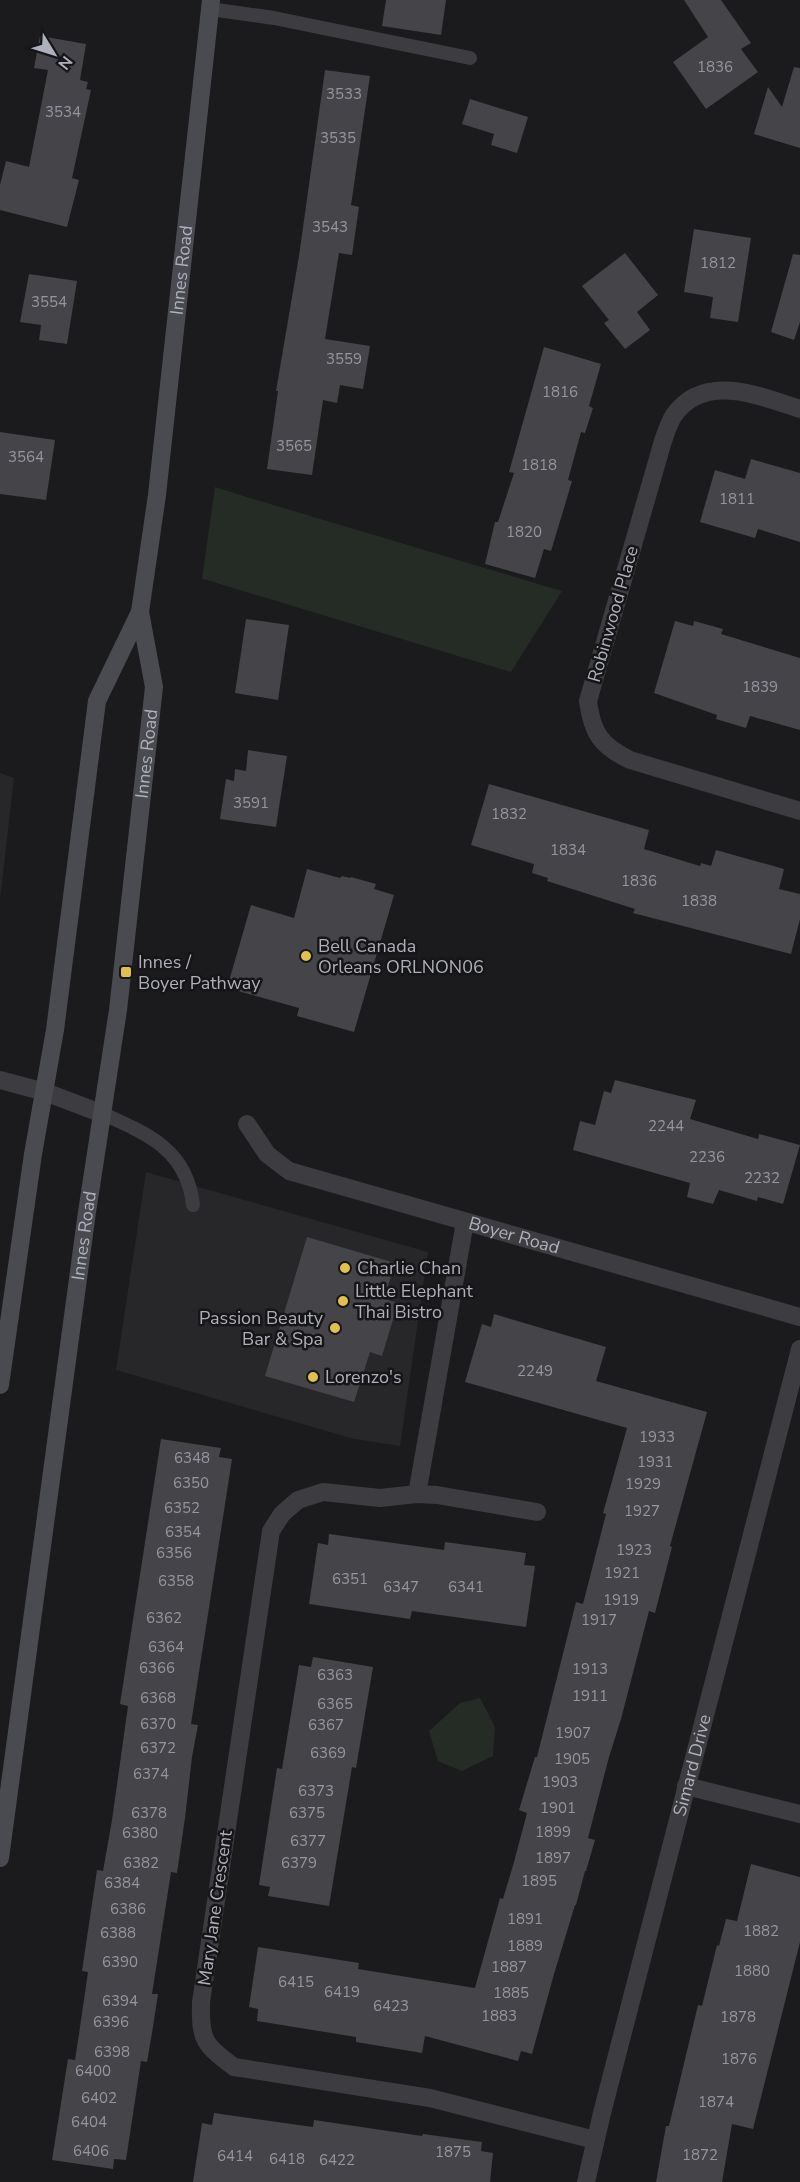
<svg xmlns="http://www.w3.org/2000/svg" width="800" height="2182" font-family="'Nunito Sans',sans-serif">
	<rect width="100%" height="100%" fill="#1b1a1c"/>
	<path fill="#272629" d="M0,773L14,778L0,900Z
		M146,1172L428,1252L400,1446L354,1439L116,1370Z"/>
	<path fill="#252c26" d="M215,487L250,498L562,591L511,672L210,581L202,579Z
		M480,1698L495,1727L493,1756L462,1771L438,1761L429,1731L460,1703Z"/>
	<path fill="#454549" d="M386,0H446L441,35L382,26Z
		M684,0H721L751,43L741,49L758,72L706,109L673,62L708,37Z
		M40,36L86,44L80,80L88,82L86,89L91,90L72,178L79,180L67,227L0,210V185L6,161L29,167L48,70L34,68Z
		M794,67L800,68V148L754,134L768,87L782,107Z
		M325,70L370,76L351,205L359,207L352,255L339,253L325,339L370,346L363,389L340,385L337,403L323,400L312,475L267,469L278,391H276L299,256Z
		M470,99L528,117L517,153L491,145L494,134L462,124Z
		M694,229L751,238L738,322L710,318L713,297L684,292Z
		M625,253L658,295L637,312L650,330L625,349L604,323L609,320L582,286Z
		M793,254L800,255V322L794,340L771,332Z
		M29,274L77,281L67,344L39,340L41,325L20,322Z
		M544,347L601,364L589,406L593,408L585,433L581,432L568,480L572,481L564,508L551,551L544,549L535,578L485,564L495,522H498L514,473L509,472Z
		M0,432L55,440L46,500L0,494Z
		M751,459L800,473V542L758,529L755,538L700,522L715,470L745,479Z
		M246,619L289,625L278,700L235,693Z
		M675,621L693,626L694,621L723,629L721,634L800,658V730L750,716L746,728L716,719L717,715L654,693Z
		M248,750L287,756L276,827L220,819L226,779L234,781L235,769L246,771Z
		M489,784L649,830L644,849L700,866L701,863L711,866L716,850L784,869L779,889L800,894V919L791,954L633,913L635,909L547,881L548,878L532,873L534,864L471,845Z
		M307,869L340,878L342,876L350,878L351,877L376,884L374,889L394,895L354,1032L297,1016L299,1008L227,988L251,905L294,918Z
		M615,1080L696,1100L690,1119L758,1139L759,1134L800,1145L783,1204L758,1197L757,1201L719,1190L713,1204L687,1197L690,1183L573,1150L580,1121L595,1125L604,1091L611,1093Z
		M307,1237L395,1263L384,1299L398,1303L382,1356L370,1352L354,1402L265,1376Z
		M494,1314L606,1347L596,1381L707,1412L670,1546L672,1547L655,1613L649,1611L621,1719L609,1757L588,1838L595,1840L586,1871H585L576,1905H575L554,1974L532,2054L521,2051L518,2061L425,2036L422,2053L356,2042V2037L257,2021L258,2009L249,2007L258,1947L359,1963L358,1969L475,1988L500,1898L503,1899L514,1862L527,1813L519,1810L535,1757H537L576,1602L583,1604L606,1514L603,1513L627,1428L465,1382L482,1324L491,1327Z
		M161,1439L221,1448L219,1457L232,1459L191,1724L198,1725L192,1757L185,1818L177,1873L171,1872L152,1994H158L152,2033L147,2062L141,2061L126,2160L114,2159L113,2169L52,2160L68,2059L75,2060L79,2034L88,1972L82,1971L97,1870L103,1871L112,1820L128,1706L120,1704Z
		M329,1534L444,1550L445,1542L526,1553L524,1565L535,1566L526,1627L412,1611L410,1619L309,1604L318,1543L328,1545Z
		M313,1657L373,1667L356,1768L352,1767L329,1906L268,1896L270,1887L259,1885L277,1768L282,1769L299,1665L311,1667Z
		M751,1864L800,1877V1942L753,2129L732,2124L722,2182H656L666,2126H669L698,2005L702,2006L717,1945L719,1946L726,1919L737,1921Z
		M214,2113L313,2127L314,2120L422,2136L423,2134L482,2142L481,2151L493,2153L490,2182H193L202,2123L212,2125Z"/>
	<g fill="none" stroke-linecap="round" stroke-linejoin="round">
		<path stroke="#3c3c41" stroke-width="14" d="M210,9L274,18L470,58
			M103,1114C148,1134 187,1150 193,1205"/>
		<g stroke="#3c3c41" stroke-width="18">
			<path d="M800,409C759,396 705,372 674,415C669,422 666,433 663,441L588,701C592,733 601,746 630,760L800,811"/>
			<path d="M0,1080L45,1092L103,1114"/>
			<path id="s1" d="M247,1124L267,1154L289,1171L800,1317"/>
			<path d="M417,1494L465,1222"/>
			<path d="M537,1512L437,1495L417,1494L380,1498L323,1492L298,1500L282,1514L271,1531L201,2002C200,2041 204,2044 234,2067L430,2098L595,2140"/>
			<path d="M686,1786L800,1814"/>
			<path id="s2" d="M586,2182L602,2113L800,1349"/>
		</g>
		<g stroke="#4a4b51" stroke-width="18">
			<path d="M0,1385L33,1154L55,1030L97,701L140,612"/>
			<path id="s3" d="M0,1858L87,1212L118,1010L154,687L140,612L157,495L211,0"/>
		</g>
	</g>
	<g fill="#e0c14f" stroke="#161517" stroke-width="2">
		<circle cx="306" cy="956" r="6"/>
		<rect x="120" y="966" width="12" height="12" rx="3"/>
		<circle cx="345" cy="1268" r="6"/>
		<circle cx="343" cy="1301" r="6"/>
		<circle cx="335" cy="1328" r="6"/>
		<circle cx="313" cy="1377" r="6"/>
	</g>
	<g text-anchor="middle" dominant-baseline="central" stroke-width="5" stroke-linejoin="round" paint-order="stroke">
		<g font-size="15" fill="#94959e">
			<text x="715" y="67">1836</text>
			<text x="344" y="94">3533</text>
			<text x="63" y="112">3534</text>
			<text x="338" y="138">3535</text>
			<text x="330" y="227">3543</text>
			<text x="718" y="263">1812</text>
			<text x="49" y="302">3554</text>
			<text x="344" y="359">3559</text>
			<text x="560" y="392">1816</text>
			<text x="294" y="446">3565</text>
			<text x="26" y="457">3564</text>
			<text x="539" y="465">1818</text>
			<text x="737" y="499">1811</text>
			<text x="524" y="532">1820</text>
			<text x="760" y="687">1839</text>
			<text x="251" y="803">3591</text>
			<text x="509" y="814">1832</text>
			<text x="568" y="850">1834</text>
			<text x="639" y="881">1836</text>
			<text x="699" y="901">1838</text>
			<text x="666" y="1126">2244</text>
			<text x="707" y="1157">2236</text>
			<text x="762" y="1178">2232</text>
			<text x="535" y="1371">2249</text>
			<text x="657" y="1437">1933</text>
			<text x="192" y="1458">6348</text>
			<text x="655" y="1462">1931</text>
			<text x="191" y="1483">6350</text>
			<text x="643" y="1484">1929</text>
			<text x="182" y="1508">6352</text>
			<text x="642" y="1511">1927</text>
			<text x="183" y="1532">6354</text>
			<text x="634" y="1550">1923</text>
			<text x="174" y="1553">6356</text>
			<text x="622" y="1573">1921</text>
			<text x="350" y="1579">6351</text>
			<text x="176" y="1581">6358</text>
			<text x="401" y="1587">6347</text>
			<text x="466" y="1587">6341</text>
			<text x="621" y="1600">1919</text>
			<text x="164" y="1618">6362</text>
			<text x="599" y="1620">1917</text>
			<text x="166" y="1647">6364</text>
			<text x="157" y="1668">6366</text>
			<text x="590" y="1669">1913</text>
			<text x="335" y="1675">6363</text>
			<text x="590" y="1696">1911</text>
			<text x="158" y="1698">6368</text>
			<text x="335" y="1704">6365</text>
			<text x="158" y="1724">6370</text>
			<text x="326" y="1725">6367</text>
			<text x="573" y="1733">1907</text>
			<text x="158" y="1748">6372</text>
			<text x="328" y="1753">6369</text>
			<text x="572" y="1759">1905</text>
			<text x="151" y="1774">6374</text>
			<text x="560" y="1782">1903</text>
			<text x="316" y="1791">6373</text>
			<text x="558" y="1808">1901</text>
			<text x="149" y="1813">6378</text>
			<text x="307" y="1813">6375</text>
			<text x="553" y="1832">1899</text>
			<text x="140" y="1833">6380</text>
			<text x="308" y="1841">6377</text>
			<text x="553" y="1858">1897</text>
			<text x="141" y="1863">6382</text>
			<text x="299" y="1863">6379</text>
			<text x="539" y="1881">1895</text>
			<text x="122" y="1883">6384</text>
			<text x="128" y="1909">6386</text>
			<text x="525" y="1919">1891</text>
			<text x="761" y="1931">1882</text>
			<text x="118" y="1933">6388</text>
			<text x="525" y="1946">1889</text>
			<text x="120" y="1962">6390</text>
			<text x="509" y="1967">1887</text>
			<text x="752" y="1971">1880</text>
			<text x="296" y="1982">6415</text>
			<text x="342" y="1992">6419</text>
			<text x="511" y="1993">1885</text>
			<text x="120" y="2001">6394</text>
			<text x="391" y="2006">6423</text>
			<text x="499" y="2016">1883</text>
			<text x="738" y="2017">1878</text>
			<text x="111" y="2022">6396</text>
			<text x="112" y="2052">6398</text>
			<text x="739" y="2059">1876</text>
			<text x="93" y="2071">6400</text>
			<text x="99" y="2098">6402</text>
			<text x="716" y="2102">1874</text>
			<text x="89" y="2122">6404</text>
			<text x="91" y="2151">6406</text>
			<text x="453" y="2152">1875</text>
			<text x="700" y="2155">1872</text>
			<text x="235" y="2156">6414</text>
			<text x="287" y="2159">6418</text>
			<text x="337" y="2160">6422</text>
		</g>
		<g font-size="18" fill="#aeb0ba" stroke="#161517">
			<text stroke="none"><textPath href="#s3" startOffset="1602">Innes Road</textPath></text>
			<text transform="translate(613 614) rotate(-74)">Robinwood Place</text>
			<text stroke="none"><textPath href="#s3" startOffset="1114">Innes Road</textPath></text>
			<text stroke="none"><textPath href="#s3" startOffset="628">Innes Road</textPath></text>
			<text stroke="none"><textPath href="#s1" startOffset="298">Boyer Road</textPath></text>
			<text stroke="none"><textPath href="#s2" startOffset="430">Simard Drive</textPath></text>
			<text transform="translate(215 1908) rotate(-82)">Mary Jane Crescent</text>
		</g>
		<g font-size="18" fill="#aeb0ba" stroke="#161517" text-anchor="start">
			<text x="318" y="946">Bell Canada<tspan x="318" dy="21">Orleans ORLNON06</tspan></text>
			<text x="138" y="962">Innes /<tspan x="138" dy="21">Boyer Pathway</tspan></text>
			<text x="357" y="1268">Charlie Chan</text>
			<text x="355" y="1291">Little Elephant<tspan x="355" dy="21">Thai Bistro</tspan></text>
			<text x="323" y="1318" text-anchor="end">Passion Beauty<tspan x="323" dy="21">Bar &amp; Spa</tspan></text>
			<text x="325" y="1377">Lorenzo's</text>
		</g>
	</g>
	<g transform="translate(54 54) rotate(128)" stroke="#161517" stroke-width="4.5" paint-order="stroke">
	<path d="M0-4.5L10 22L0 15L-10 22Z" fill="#aeb0ba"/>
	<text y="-9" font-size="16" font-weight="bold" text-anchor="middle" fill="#aeb0ba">N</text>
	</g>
</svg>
